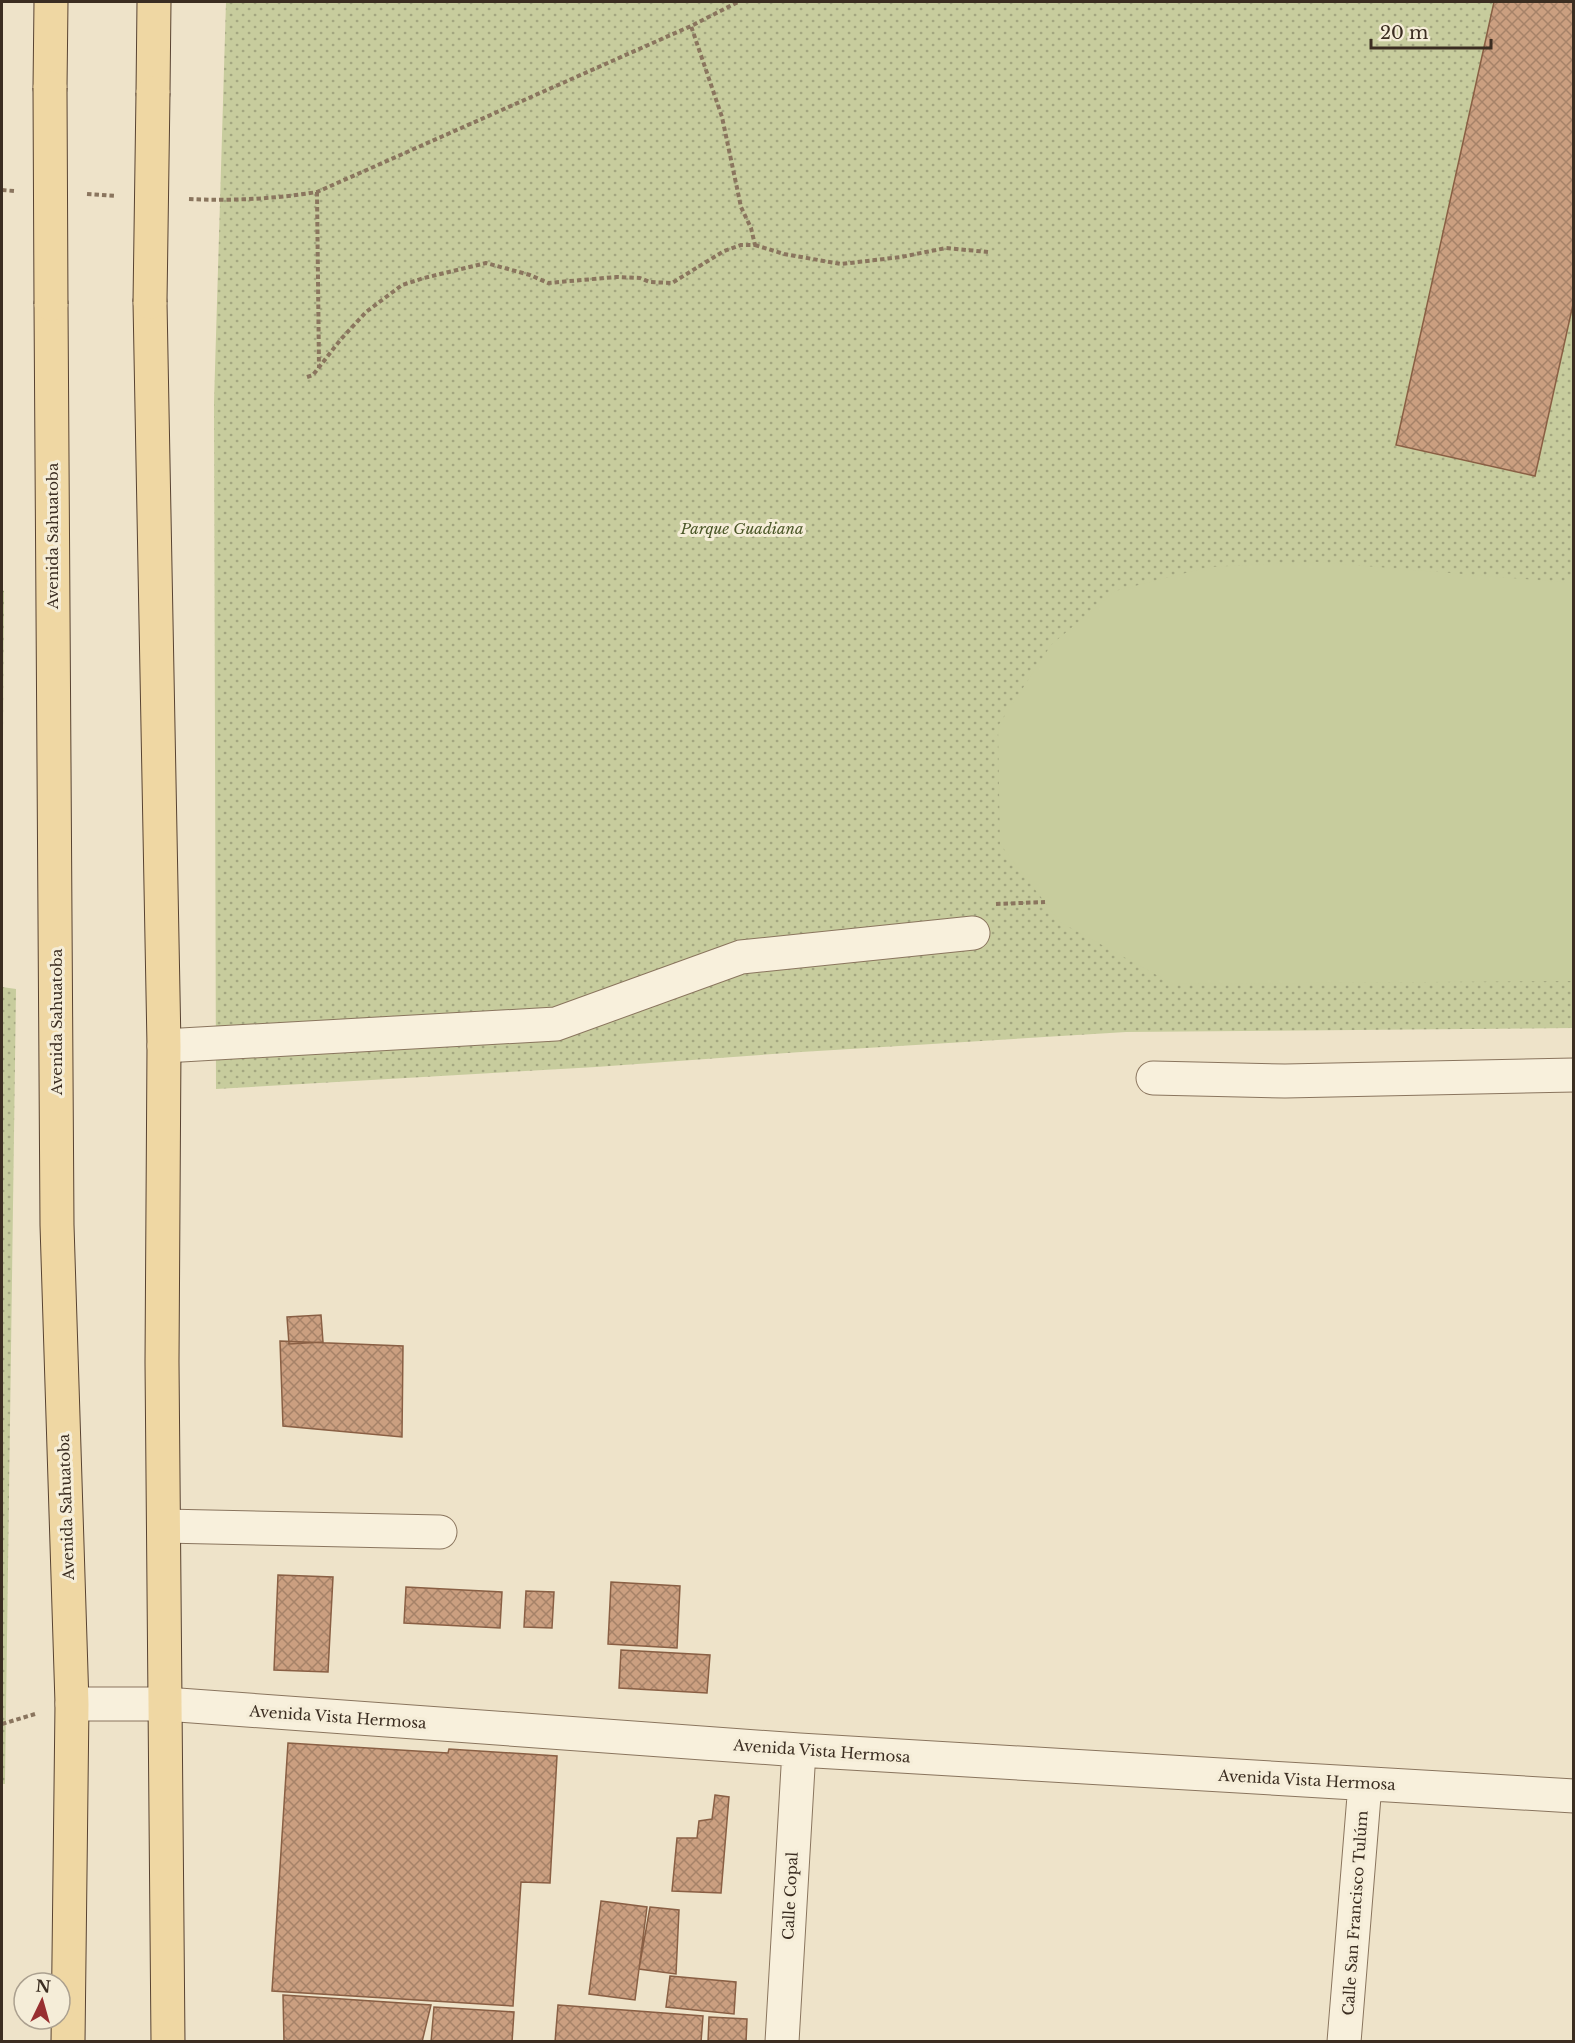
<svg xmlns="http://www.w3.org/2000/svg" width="1575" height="2043" font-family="'Libre Baskerville',serif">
	<defs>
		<pattern id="park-dots" width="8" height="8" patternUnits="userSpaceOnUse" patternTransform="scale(1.5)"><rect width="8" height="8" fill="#c7cc9d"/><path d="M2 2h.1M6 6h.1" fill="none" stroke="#a3a680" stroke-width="1.8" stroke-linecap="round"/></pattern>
		<pattern id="building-cross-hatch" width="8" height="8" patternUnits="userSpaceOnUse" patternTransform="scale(1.5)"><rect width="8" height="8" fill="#cb9f80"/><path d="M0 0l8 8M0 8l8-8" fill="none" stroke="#a68268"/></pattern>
	</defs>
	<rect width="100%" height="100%" fill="#eee3c9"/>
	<path fill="url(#park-dots)" d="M226,2H1573V1028L1126,1032L801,1052L596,1067L216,1089L214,402Z
		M2,590L4,591L2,889Z
		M2,987L16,989L5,1784H2Z"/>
	<path fill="#c7cc9d" d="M1316,562L1573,583V981L1173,984L1060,922L1000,844L998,726L1051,645L1115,591L1209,567Z"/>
	<path fill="url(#building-cross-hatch)" stroke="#895f44" stroke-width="1.5" d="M1494,2H1574V300L1535,476L1396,445Z
		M321,1315L323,1342L289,1344L287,1317Z
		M280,1341L403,1346L402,1437L283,1426Z
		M278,1575L333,1577L328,1672L274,1670Z
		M611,1582L680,1586L677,1648L608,1644Z
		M406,1587L502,1592L500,1628L404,1623Z
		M526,1591L554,1592L552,1628L524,1627Z
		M621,1650L710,1655L707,1693L619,1688Z
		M288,1743L448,1753L449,1749L557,1756L550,1883L521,1882L513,2006L272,1991Z
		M715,1795L729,1797L721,1893L672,1891L677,1838H697L699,1821L712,1819Z
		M601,1901L647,1907L635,2000L589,1994Z
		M650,1907L679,1910L676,1974L639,1969Z
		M670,1976L736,1982L734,2014L666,2007Z
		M283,1995L431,2005L422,2042H284Z
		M558,2005L703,2016L701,2042H555Z
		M434,2007L514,2012L512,2042H431Z
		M709,2017L747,2019L746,2042H708Z"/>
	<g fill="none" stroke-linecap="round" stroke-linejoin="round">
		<defs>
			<path id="minor" d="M164,1046L556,1024L741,957L973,933
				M1153,1078L1285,1081L1574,1075
				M164,1526L440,1532
				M72,1704H165L799,1750L1574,1796
				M782,2042L799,1750
				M1344,2042L1365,1784"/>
			<path id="major" d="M50,88L51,2
				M153,93L154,2
				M150,302L164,1046L162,1362L168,2042
				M51,304L57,1225L72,1704L68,2042"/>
		</defs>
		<use href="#minor" stroke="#8a755e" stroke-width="35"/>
		<use href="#major" stroke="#584332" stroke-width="35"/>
		<path stroke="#8a755e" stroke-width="4" stroke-dasharray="4.5 3" stroke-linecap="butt" d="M2,190L14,191
			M317,192L319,368
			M87,194L116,196
			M189,199C232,201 274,199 317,192L691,26L738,2
			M755,245L784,254L841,264L901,257L946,248L988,252
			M307,377L313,375L341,339L366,312L402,285L424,278L486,263L530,275L548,283L616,277L640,278L650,282L672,283L724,251L741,245H755L751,228L741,207L722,117L691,26
			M996,904L1045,902
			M2,1724L35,1714"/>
		<use href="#minor" stroke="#f8f0dc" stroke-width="33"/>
		<use href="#major" stroke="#efd7a3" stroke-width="33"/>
		<defs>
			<path id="major-bridge" d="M50,88L51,304
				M150,302L153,93"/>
		</defs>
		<use href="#major-bridge" stroke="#584332" stroke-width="35" stroke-linecap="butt"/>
		<use href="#major-bridge" stroke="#efd7a3" stroke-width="33"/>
	</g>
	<g text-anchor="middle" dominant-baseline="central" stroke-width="6" stroke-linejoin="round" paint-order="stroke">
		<g font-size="15" font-style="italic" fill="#4b5728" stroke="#f5edd8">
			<text x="742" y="528">Parque Guadiana</text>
		</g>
		<g font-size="15" fill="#3b2d21" stroke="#f5edd8">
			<text transform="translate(52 536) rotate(-90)">Avenida Sahuatoba</text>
			<text transform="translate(56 1022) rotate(-90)">Avenida Sahuatoba</text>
			<text transform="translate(66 1507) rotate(-92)">Avenida Sahuatoba</text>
			<text transform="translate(338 1717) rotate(4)">Avenida Vista Hermosa</text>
			<text transform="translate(822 1751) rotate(4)">Avenida Vista Hermosa</text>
			<text transform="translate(1307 1780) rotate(3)">Avenida Vista Hermosa</text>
			<text transform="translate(790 1896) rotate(-87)">Calle Copal</text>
			<text transform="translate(1355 1913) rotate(-86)">Calle San Francisco Tulúm</text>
		</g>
	</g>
	<rect width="1575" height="2043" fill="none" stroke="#3b2d21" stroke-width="6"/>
	<g transform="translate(42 2001) rotate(5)"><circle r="28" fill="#f5edd8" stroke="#aba08f" stroke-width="1.5"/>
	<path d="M0-4.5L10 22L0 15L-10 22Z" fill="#982f30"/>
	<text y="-9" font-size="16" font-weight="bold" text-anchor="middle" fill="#3b2d21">N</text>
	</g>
	<path d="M1371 39v9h120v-9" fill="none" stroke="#3b2d21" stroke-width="3"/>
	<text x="1380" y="39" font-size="18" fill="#3b2d21" stroke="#f5edd8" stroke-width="4.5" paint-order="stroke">20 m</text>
</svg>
